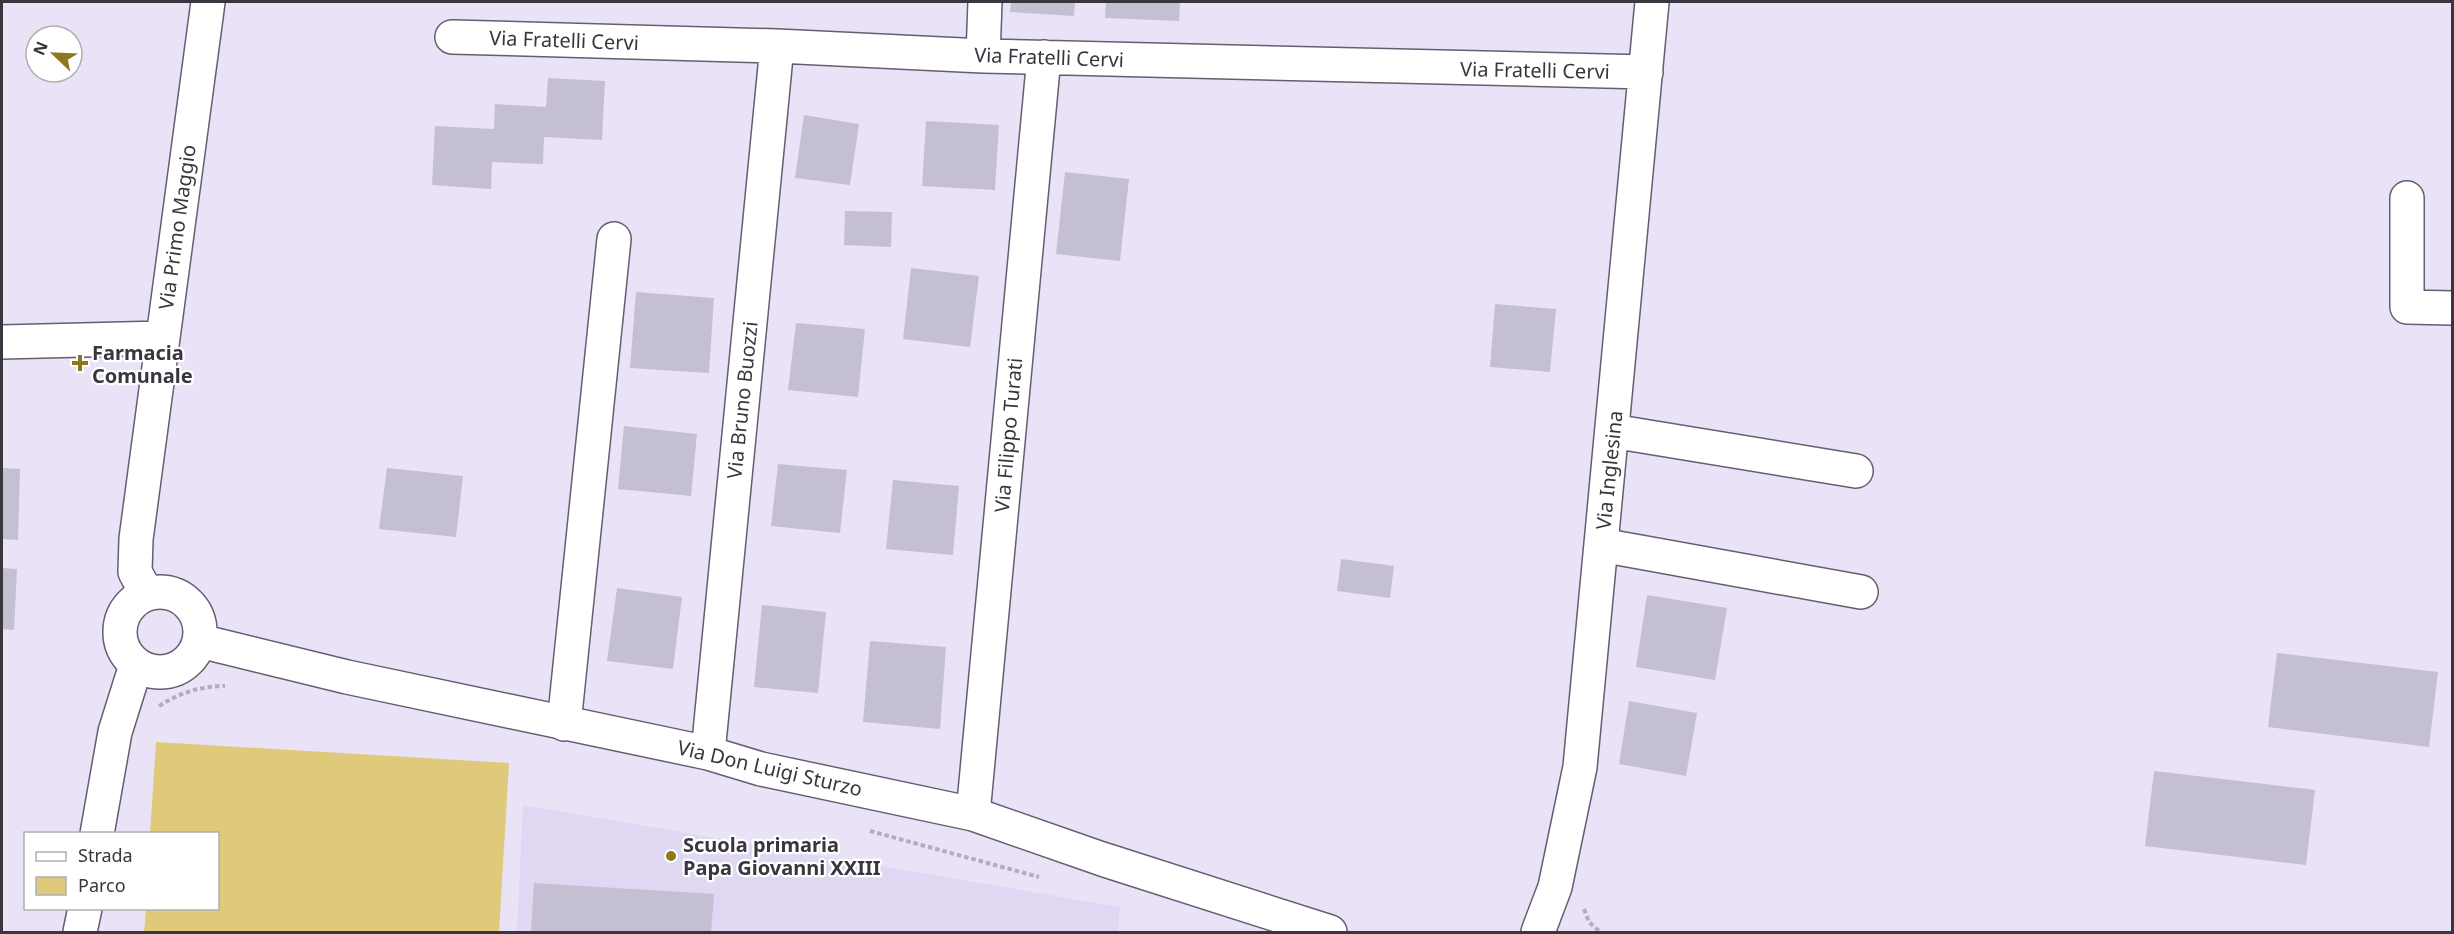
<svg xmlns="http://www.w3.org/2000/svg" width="2454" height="934" font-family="'Noto Sans',sans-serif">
	<rect width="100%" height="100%" fill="#eae3f8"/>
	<path fill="#e0d7f2" d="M523,805L1120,907L1118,932H517Z"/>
	<path fill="#dfca7b" d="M156,742L509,763L499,932H144L146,909L218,908V834L150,833Z"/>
	<path fill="#c5bfd3" d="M1011,2H1075L1074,16L1010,12Z
		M1106,2H1180L1179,21L1105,18Z
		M548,78L605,81L602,140L544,137L543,164L492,162L491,189L432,185L435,126L494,129L495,104L546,107Z
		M804,115L859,124L850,185L795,178Z
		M926,121L999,125L995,190L922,186Z
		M1065,172L1129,179L1120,261L1056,254Z
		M845,211L892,212L891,247L844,245Z
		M911,268L979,276L970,347L903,339Z
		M636,292L714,298L709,373L630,368Z
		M1495,304L1556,309L1550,372L1490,367Z
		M796,323L865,329L858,397L788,390Z
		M624,426L697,434L691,496L618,489Z
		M778,464L847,470L840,533L771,526Z
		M2,468L20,469L18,540L2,539Z
		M387,468L463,476L456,537L379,529Z
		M893,480L959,486L953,555L886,549Z
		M1341,559L1394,566L1390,598L1337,591Z
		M2,568L17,569L14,630L2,629Z
		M617,588L682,597L673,669L607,661Z
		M1647,595L1727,608L1715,680L1636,667Z
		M762,605L826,612L818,693L754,687Z
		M870,641L946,647L940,729L863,722Z
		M2277,653L2438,672L2429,747L2268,727Z
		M1629,701L1697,713L1686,776L1619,764Z
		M2154,771L2315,790L2306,865L2145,846Z
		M534,883L714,894L711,932H531Z"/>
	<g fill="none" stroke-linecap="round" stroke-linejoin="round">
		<defs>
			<path id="minor" d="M452,37L777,46L983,56L1646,72
				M983,56L985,2
				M2407,198V307L2452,308
				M2,342L162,338
				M1612,431L1856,471
				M1601,545L1861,592
				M120 632a40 40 0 1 1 80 0a40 40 0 1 1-80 0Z
				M147,594L135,572L136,539L208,2
				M200,641L347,677L708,753L761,769L973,814L1102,859L1330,932
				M564,724L614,239
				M708,753L777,46
				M973,814L1044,57
				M97,834L115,732L136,665
				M80,932L85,908
				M1538,932L1555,887L1580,767L1652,2"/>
		</defs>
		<use href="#minor" stroke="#645e70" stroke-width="36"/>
		<path stroke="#b2acbd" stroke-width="4" stroke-dasharray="4.5 3" stroke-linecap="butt" d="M159,706C180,693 200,686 225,686
			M870,831L1039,877
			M1584,909L1589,922L1600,932"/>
		<use href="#minor" stroke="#fff" stroke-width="33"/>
	</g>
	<g fill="#8e781e" stroke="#fff" stroke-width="2">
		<path d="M77 354h6v6h6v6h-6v6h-6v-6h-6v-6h6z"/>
		<circle cx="671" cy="856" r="6"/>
	</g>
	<g text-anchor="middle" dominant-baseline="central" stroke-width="4.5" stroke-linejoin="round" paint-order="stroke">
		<g font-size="20" fill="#38363e" stroke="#fff">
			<text transform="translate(564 40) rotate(2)">Via Fratelli Cervi</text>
			<text transform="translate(1049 57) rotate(2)">Via Fratelli Cervi</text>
			<text transform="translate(1535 70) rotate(1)">Via Fratelli Cervi</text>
			<text transform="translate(177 227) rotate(-82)">Via Primo Maggio</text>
			<text transform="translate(742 400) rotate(-84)">Via Bruno Buozzi</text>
			<text transform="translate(1008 435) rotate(-85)">Via Filippo Turati</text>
			<text transform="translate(1609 470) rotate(-84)">Via Inglesina</text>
			<text transform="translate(770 768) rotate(13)">Via Don Luigi Sturzo</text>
		</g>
		<g font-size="20" font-weight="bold" fill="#38363e" stroke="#fff" text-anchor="start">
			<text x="92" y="352">Farmacia<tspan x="92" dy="23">Comunale</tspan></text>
			<text x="683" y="844">Scuola primaria<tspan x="683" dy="23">Papa Giovanni XXIII</tspan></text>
		</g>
	</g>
	<rect width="2454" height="934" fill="none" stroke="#38363e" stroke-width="6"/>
	<rect x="24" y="832" width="195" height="78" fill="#ffffff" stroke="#afafb2" stroke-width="1.5"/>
	<rect x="36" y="852" width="30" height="9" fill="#ffffff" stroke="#afafb2" stroke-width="1.5"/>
	<text x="78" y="862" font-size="18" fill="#38363e">Strada</text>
	<rect x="36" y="877" width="30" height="18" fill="#dfca7b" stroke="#afafb2" stroke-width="1.5"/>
	<text x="78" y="892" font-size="18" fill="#38363e">Parco</text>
	<g transform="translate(54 54) rotate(293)"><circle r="28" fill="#ffffff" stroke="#afafb2" stroke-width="1.5"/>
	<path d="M0-4.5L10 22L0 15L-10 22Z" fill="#8e781e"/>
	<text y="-9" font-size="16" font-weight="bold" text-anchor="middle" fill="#38363e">N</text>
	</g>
</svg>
